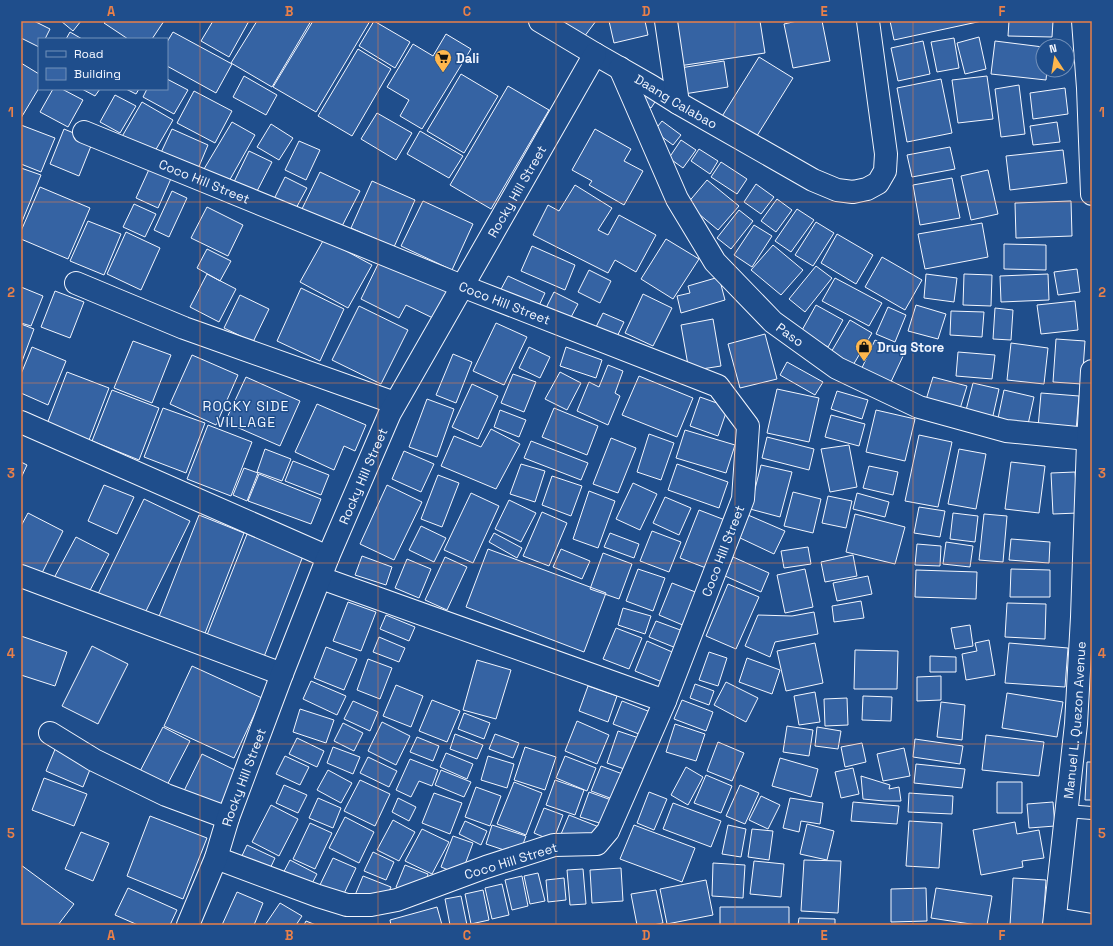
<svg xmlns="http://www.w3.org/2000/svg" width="1113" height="946" font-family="'Space Grotesk',sans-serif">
	<rect width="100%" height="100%" fill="#1f4e8c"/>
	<path fill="#3563a3" stroke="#f2f6ff" d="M21,21H34L50,29L45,39H39V47L21,38Z
		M61,21H81L73,31Z
		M106,21H164L152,39H128L104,23Z
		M213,21H249L229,57L201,41Z
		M257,21H311L272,87L231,63Z
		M313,21H370L316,112L273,87Z
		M374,21L410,42L395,68L359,46Z
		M561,21H596L584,37Z
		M609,21H645L648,35L614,43Z
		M673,21H760L765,53L679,66Z
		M797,21H822L830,61L793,68L784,24Z
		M890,21H982L894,40Z
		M1009,21H1053L1052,37L1008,36Z
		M70,32L82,39H66Z
		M173,32L232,64L216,93L167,66V42Z
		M446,34L471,49L422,129L400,116L409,100L387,87L413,44L433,56Z
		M979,37L986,69L965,74L957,43Z
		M954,38L959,68L937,72L931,42Z
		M923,41L930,74L898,81L891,48Z
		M995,41L1043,47V70H1047L1046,80L991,74Z
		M358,49L391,69L352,136L318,116Z
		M759,57L793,78L755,139L721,118Z
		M724,61L728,87L684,94L680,68Z
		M21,63L39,74V88L21,118Z
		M461,74L498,96L464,153L427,131Z
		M244,76L277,95L266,115L233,97Z
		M987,76L993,119L958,123L952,80Z
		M167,79L188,90L174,114L143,97L147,89H167Z
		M941,79L952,133L907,142L897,88Z
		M642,85L659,96L651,108L634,97Z
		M1019,85L1025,134L1001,137L995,89Z
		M508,86L549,110L491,209L450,185Z
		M1065,88L1068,114L1033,119L1030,93Z
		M53,89H62L83,100L68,127L40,112Z
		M82,89H100L95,96Z
		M126,89H139L136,94Z
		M194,91L232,111L215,143L177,123Z
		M115,95L136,106L120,133L100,122Z
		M142,102L173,120L151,158L120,140Z
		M377,113L412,133L396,160L361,139Z
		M662,121L681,135L673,145L654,131Z
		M232,122L255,135L228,183L204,169Z
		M1057,122L1060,142L1033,145L1030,126Z
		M271,124L293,138L279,160L257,147Z
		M21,125L55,138L41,172L21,164Z
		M64,129L93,141L79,176L50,164Z
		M172,129L208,145L195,176L158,159Z
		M595,129L631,149L624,161L643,171L624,205L589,185L592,181L572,170Z
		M420,131L463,156L449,178L407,154Z
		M681,140L696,150L683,168L669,158Z
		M299,141L320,150L306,180L285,170Z
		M950,147L955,169L912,177L907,155Z
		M699,149L718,161L710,174L691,161Z
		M1063,150L1067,183L1010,190L1006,156Z
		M249,151L272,162L255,195L233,184Z
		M721,162L747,179L737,194L711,177Z
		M151,165L173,174L158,208L136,198Z
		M21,168L41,175L21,224Z
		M988,170L998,214L971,220L961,176Z
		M320,172L360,191L339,232L300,213Z
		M285,177L307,188L294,212L273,201Z
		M952,178L960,218L920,225L913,185Z
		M707,180L739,206L718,230L687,204Z
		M372,181L415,200L394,247L351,228Z
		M756,184L774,197L761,214L744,202Z
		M575,185L612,208L598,230L608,235L619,215L656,235L636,272L615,260L608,273L533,235L548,205L559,211Z
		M40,187L90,208L68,259L21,239V231Z
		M172,191L187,198L169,237L154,230Z
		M777,199L792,210L776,232L761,221Z
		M423,201L473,224L452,270L401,246Z
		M1071,201L1072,236L1016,238L1015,203Z
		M134,204L156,214L145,237L123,227Z
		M207,207L243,225L228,256L191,238Z
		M797,209L814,220L791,252L775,241Z
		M739,210L753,221L731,249L717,238Z
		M88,221L121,234L104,275L70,261Z
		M816,222L834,233L813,266L795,255Z
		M982,223L988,257L925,269L918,234Z
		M754,225L772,236L752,267L734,255Z
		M126,232L160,248L141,290L107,274Z
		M837,234L873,255L856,284L821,263Z
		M324,239L372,265L348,308L300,282Z
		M666,239L699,259L673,299L641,279Z
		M1004,244L1046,245V270L1004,269Z
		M773,245L803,270L781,295L751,270Z
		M532,246L575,265L565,290L521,271Z
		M207,249L231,261L220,281L197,268Z
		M882,257L922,280L905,310L865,287Z
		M381,258L449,292L435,319L406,305L399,318L361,299Z
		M816,266L832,278L805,312L789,299Z
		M1077,269L1080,292L1058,295L1054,272Z
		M589,270L611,281L600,303L578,292Z
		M207,274L236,289L219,322L190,307Z
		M926,274L957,278L954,302L924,298Z
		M964,274L992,275L991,306L963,305Z
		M1048,274L1049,300L1001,302L1000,276Z
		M508,276L545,293L537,310L499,293Z
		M719,277L725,300L681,313L677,296L690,293L688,286Z
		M835,278L882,303L869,326L822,301Z
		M21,287L43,296L31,326L21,323Z
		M301,288L344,309L320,361L277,341Z
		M55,291L84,302L70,338L41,327Z
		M554,292L578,304L569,321L545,310Z
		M643,294L672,308L653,346L625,333Z
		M240,295L269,309L253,342L224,328Z
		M1075,301L1078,330L1041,334L1037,305Z
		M816,305L843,320L828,347L801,332Z
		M916,305L946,314L938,339L908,331Z
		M359,306L408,330L381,384L332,360Z
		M888,307L906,315L895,342L876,334Z
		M995,308L1013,310L1011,340L993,339Z
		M951,311L984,312L982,337L950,335Z
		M603,313L624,322L614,343L593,333Z
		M713,319L721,366L689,371L681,325Z
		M850,320L872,333L849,372L827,359Z
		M496,323L527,337L504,385L473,371Z
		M21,324L34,329L21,364Z
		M765,334L777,379L740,388L728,344Z
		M1056,339L1085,341L1082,384L1053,382Z
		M875,340L904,354L889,386L860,372Z
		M133,341L171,355L152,403L114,388Z
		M1011,343L1048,348L1044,384L1007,380Z
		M32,347L66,361L48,405L21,393V374Z
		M529,347L550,357L540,378L519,368Z
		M566,347L602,360L596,378L560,366Z
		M958,352L995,355L992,379L956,376Z
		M453,354L472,362L456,403L436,395Z
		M192,355L238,375L216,425L170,404Z
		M787,362L823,382L815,395L780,375Z
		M608,365L623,371L615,393L620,396L608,425L577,411L589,382L599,387Z
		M67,372L109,388L89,440L47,424Z
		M560,372L581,383L567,410L545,399Z
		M513,374L536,382L524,412L501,403Z
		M639,376L693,398L677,437L622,415Z
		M246,377L300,401L280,446L225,422Z
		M933,377L967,386L959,412L925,403Z
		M973,383L999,389L992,420L965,414Z
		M472,384L498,396L478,439L452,427Z
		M777,389L819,398L809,442L767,433Z
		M112,390L159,408L139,460L92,441Z
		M1004,390L1034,397L1027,429L997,423Z
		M837,391L868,400L862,419L831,409Z
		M1041,393L1079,396L1076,431L1038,428Z
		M700,397L728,407L718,436L690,426Z
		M427,399L454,409L437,457L409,447Z
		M317,404L366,425L355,451L344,446L334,470L295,452Z
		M163,408L205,423L186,473L144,457Z
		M554,408L598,426L587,455L542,437Z
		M500,410L526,420L519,437L494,427Z
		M876,410L915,419L905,461L866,452Z
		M831,415L865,424L859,446L825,437Z
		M208,425L252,442L231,496L187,479Z
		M491,429L520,444L496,489L441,466L454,436L481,447Z
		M685,430L735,445L726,473L676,458Z
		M649,434L674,443L661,480L637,472Z
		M919,435L952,442L938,507L905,501Z
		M767,437L814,449L809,470L762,458Z
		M611,438L636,448L618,493L593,484Z
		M531,441L588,463L581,480L524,458Z
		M849,445L857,487L830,492L821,449Z
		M265,449L291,459L282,481L257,472Z
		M959,449L986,454L976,509L948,504Z
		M404,451L434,464L421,492L392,479Z
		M293,461L329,475L321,495L285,481Z
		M21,462L27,465L21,478Z
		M1011,462L1045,466L1039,513L1005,509Z
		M521,464L545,471L535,502L510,494Z
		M677,464L728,482L719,508L668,490Z
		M761,465L792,472L780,517L750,509Z
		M869,466L898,472L893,495L863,488Z
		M244,468L258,473L247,501L233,495Z
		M1075,472L1078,513L1053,514L1051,473Z
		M259,474L321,499L311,524L248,501Z
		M438,475L459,483L442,527L421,519Z
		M552,476L582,486L571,516L542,505Z
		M633,483L657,494L640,530L616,519Z
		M104,485L134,497L117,534L88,521Z
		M387,485L422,502L394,560L360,544Z
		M589,491L615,501L598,548L573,539Z
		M793,492L821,499L813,533L784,526Z
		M471,493L499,506L473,563L444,550Z
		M857,493L889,502L885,517L853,509Z
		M828,496L852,501L846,528L822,523Z
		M665,497L691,508L679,535L653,523Z
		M144,499L190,521L144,615L98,594Z
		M509,500L536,513L521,542L495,529Z
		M919,507L945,511L940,537L914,533Z
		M699,510L725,520L706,568L680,558Z
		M542,512L567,523L549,566L523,556Z
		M28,513L63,531L40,577L21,567V526Z
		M953,513L978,516L975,542L950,539Z
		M855,514L905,527L895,564L846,552Z
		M984,514L1007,516L1003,562L979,560Z
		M199,515L244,533L202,641L156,624Z
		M748,515L785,531L774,554L738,537Z
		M421,526L446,538L434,562L409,550Z
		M652,531L681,542L669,572L640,561Z
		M494,533L522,548L517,558L489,542Z
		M610,533L639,544L634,558L604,547Z
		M247,534L303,556L262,662L205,640Z
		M76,537L109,554L87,596L54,578Z
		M1011,539L1050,542L1049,563L1009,560Z
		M946,542L973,546L970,567L943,564Z
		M917,544L941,546L940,566L915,565Z
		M808,547L811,564L784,568L781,551Z
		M488,549L606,593L584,652L466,607Z
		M561,549L590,561L582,579L553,567Z
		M603,553L632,564L619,599L590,589Z
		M853,555L857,576L825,582L821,562Z
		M362,556L392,567L386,585L355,575Z
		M445,557L467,567L447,610L425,600Z
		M733,557L769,573L761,592L725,576Z
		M407,559L431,569L419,598L395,588Z
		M638,569L665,578L653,611L626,601Z
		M805,569L813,607L785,613L777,575Z
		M1011,569L1050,570V597H1010Z
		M916,570L977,572L976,599L915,597Z
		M868,576L872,594L837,601L833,583Z
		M672,583L698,593L685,626L659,615Z
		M728,584L759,597L736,649L706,636Z
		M861,601L864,618L834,622L832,606Z
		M348,602L376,612L361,651L333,641Z
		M1007,603L1046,604L1045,639L1005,637Z
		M623,608L651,616L645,634L618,625Z
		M814,612L818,634L775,642L770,657L745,646L758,615L792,616Z
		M386,615L415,627L409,641L380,629Z
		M656,621L683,631L676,648L649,637Z
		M970,625L973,646L955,649L951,628Z
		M616,628L642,638L629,669L603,659Z
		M21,636L67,652L55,686L21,675Z
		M379,637L405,648L399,662L373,652Z
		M989,640L995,675L966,680L962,654L977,651L975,643Z
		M647,641L679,655L667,684L635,671Z
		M815,643L823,683L786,691L777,651Z
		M1009,643L1068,648L1065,687L1005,683Z
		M92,646L128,664L98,724L62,706Z
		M326,647L357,659L344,690L314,678Z
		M855,650L898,651L897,689H854Z
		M709,652L727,658L718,686L699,680Z
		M930,656L956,657V672H930Z
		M747,658L780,670L772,694L739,682Z
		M368,659L392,668L380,699L357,690Z
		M477,660L511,670L496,719L463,710Z
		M192,666L262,698L234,758L164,726Z
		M941,676V700L917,701V677Z
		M311,681L346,696L337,715L303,699Z
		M726,682L758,698L746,722L714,705Z
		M695,684L714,691L709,705L690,698Z
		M396,685L423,696L411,727L383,716Z
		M588,686L617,696L608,722L579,711Z
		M815,692L820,722L799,725L794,696Z
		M1007,693L1063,702L1057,737L1002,728Z
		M863,696L892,697L891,721L862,720Z
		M847,698L848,725L825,726L824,699Z
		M432,700L460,711L447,742L419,731Z
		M682,700L713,712L706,731L674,719Z
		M353,701L378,712L370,731L344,719Z
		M622,701L653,713L644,736L613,724Z
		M941,702L965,705L962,740L937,737Z
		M300,709L334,720L326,743L293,732Z
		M464,713L490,723L484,739L458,729Z
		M577,721L609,735L597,764L565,751Z
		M382,722L410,736L396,765L368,751Z
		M343,723L363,733L354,751L334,741Z
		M675,724L705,734L696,761L666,752Z
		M787,726L813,730L809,756L783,752Z
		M163,727L190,741L164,791L137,777Z
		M817,727L841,731L838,749L815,746Z
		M618,731L645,740L633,772L607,763Z
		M455,734L483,745L477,759L450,749Z
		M495,734L519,743L513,758L489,749Z
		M986,735L1044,742L1039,776L982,770Z
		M417,737L439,746L433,761L410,752Z
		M297,738L324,751L317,767L289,754Z
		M915,739L963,746L960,764L913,757Z
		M718,742L744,753L732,781L707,771Z
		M862,743L866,762L845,767L841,747Z
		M56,747L93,762L83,787L46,771Z
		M333,747L360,757L353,774L327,763Z
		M525,747L556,757L545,790L514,780Z
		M904,748L910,776L883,781L877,754Z
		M446,753L473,764L467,779L440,767Z
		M202,754L237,771L218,810L183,793Z
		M285,756L309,767L300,785L276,774Z
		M488,756L514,764L507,788L481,780Z
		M565,756L596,768L587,791L556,778Z
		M368,757L397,771L389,787L360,773Z
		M780,758L818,769L811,797L772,786Z
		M410,759L438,770L432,786L419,781L411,797L396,790Z
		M1087,762H1092V800H1085Z
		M916,764L965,769L962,788L914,783Z
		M601,766L628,776L618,801L591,791Z
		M686,767L703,777L688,805L671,795Z
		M853,768L859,794L841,798L835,772Z
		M328,770L352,783L341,803L317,790Z
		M441,770L471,782L464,797L435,785Z
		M706,775L732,786L721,813L694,803Z
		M861,776L890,785L889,789L899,787L901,801H884L863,799Z
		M44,778L87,794L74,826L32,810Z
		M360,780L390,794L375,826L344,811Z
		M555,780L584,790L575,815L546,805Z
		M514,782L542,793L526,835L497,824Z
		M997,782H1022V813H997Z
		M284,785L307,795L298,813L276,803Z
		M740,785L759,793L745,824L726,816Z
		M476,787L501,796L490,826L465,817Z
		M589,792L614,801L606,825L580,817Z
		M649,792L667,799L654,830L637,823Z
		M434,793L462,803L450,834L422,823Z
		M909,793L953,796L952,814L908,812Z
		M761,796L780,805L768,829L749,820Z
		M318,798L341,808L333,828L309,818Z
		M398,798L416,807L409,821L392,812Z
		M790,798L823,803L820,824L801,821L799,832L783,828Z
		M853,802L899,806L897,824L851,821Z
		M1053,802L1055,826L1029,828L1027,804Z
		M673,803L721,821L711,847L663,829Z
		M271,805L298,819L279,856L252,842Z
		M544,808L563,815L553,841L534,833Z
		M569,815L599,827L584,842L559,839Z
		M150,816L207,838L183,899L127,876Z
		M345,817L374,832L359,863L329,848Z
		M393,820L415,832L399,861L377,850Z
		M465,821L487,831L481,845L459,834Z
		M909,821L942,823L939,868L906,866Z
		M1015,822L1017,834L1039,830L1044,858L1022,861L1023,867L981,875L973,830Z
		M310,823L332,833L315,869L293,859Z
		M807,824L834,831L827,860L800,854Z
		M492,825L526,836L519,855L486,844Z
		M634,825L695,848L682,882L620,859Z
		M728,825L746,829L741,857L722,854Z
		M422,829L449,842L432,874L405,861Z
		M752,829L773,831L769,860L748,857Z
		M81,832L109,843L93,881L65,869Z
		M453,836L473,843L461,875L441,867Z
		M247,845L275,858L268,873L240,860Z
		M373,852L394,862L386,880L364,871Z
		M333,858L356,868L341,900L318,889Z
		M290,860L317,874L308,891L281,877Z
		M804,860L841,861L838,913L801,911Z
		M754,861L784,864L781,897L750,894Z
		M713,863L745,865L743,898L712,896Z
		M21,865L74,904L58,925H21Z
		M405,865L428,874L425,888L409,893L396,887Z
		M621,868L623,901L592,903L590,870Z
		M583,869L586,904L570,905L567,870Z
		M538,873L545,901L530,904L524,876Z
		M363,876L391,887L386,898L353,900Z
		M522,876L528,906L512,910L505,880Z
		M564,878L566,900L548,902L546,880Z
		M1013,878L1046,880L1043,925H1010Z
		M706,880L713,915L667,924L660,889Z
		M502,884L509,915L492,919L485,888Z
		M128,888L177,910L170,925H138L115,915Z
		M926,888L927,921L891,922V889Z
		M936,888L992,896L987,925H977L931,918Z
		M483,890L489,920L471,924L465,894Z
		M656,890L663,923L653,925H637L631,894Z
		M237,892L263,903L254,925H222Z
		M461,896L467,925H450L445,899Z
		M280,903L302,916L296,925H265Z
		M437,907L442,925H391L390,920Z
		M720,907H789V925H720Z
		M799,918L835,919V925H798Z
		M306,921L316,925H304Z"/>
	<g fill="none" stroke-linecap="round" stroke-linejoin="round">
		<defs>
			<path id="lane" d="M1066,811L1092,813"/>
			<g id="street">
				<path id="s1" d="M540,21L595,54L651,86L678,103L813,180L837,190L853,192L867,189L878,183L885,171L886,154L868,21"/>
				<path d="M666,21L678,103"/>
				<path id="s2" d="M620,68L677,199L715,262L773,322L837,368L919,407L1006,431L1088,439"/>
				<path id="s3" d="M84,132L462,286L718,386L748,426L743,499L665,701L608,831L597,844L554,845L486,867L397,900L371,905H347L318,896L216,858"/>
				<path d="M76,283L184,328L395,403"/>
				<path d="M21,422L328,557"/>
				<path d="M21,576L282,674"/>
				<path d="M321,578L665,701"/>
				<path d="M50,733L94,760L166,795L228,818"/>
				<path d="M1055,919L1092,925"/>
				<path id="s4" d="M188,925L216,858L228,818L282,674L328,557L390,413L595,54"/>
			</g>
			<g id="secondary">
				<path d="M1083,21L1088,88L1092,194"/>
				<path id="s5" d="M1054,925L1076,724L1082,617L1088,442L1092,371"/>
			</g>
		</defs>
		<use href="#lane" stroke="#f2f6ff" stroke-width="14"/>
		<use href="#street" stroke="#f2f6ff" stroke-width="24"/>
		<use href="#secondary" stroke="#f2f6ff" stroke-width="24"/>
		<use href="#lane" stroke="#1f4e8c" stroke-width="12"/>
		<use href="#street" stroke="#1f4e8c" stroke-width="22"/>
		<use href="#secondary" stroke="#1f4e8c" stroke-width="22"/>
	</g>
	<path fill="none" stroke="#ea8049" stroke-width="1" stroke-opacity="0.55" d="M200,21V925M378,21V925M556,21V925M735,21V925M913,21V925M21,202H1092M21,383H1092M21,563H1092M21,744H1092"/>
	<defs>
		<symbol id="supermarket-pin" viewBox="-11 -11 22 30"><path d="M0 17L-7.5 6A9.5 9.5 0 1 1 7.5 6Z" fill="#ffb74d" stroke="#1f4e8c"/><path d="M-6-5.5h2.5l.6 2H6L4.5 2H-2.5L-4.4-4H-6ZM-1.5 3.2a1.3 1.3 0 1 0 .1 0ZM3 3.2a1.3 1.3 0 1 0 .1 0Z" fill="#111"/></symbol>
		<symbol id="shop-pin" viewBox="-11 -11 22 30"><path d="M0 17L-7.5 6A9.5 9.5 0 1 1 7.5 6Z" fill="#ffb74d" stroke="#1f4e8c"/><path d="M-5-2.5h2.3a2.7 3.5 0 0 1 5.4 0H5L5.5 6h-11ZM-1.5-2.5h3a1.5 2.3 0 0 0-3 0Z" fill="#111"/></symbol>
	</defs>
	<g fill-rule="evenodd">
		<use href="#supermarket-pin" x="433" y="48" width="20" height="27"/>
		<use href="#shop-pin" x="854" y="337" width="20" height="27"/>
	</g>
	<g text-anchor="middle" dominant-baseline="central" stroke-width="3" stroke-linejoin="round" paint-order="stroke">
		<g font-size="13" font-weight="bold" fill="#f2f6ff" stroke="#1f4e8c" text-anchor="start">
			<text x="456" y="58">Dali</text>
			<text x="877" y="347">Drug Store</text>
		</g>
		<g font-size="13" fill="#f2f6ff" stroke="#1f4e8c">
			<text stroke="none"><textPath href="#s1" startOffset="158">Daang Calabao</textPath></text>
			<text stroke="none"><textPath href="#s3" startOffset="130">Coco Hill Street</textPath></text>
			<text stroke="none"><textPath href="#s4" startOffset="806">Rocky Hill Street</textPath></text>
			<text stroke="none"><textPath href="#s3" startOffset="454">Coco Hill Street</textPath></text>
			<text stroke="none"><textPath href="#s2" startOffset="321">Paso</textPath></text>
			<text stroke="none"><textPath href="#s4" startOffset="482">Rocky Hill Street</textPath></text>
			<text transform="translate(723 551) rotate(-69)">Coco Hill Street</text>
			<text stroke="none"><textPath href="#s5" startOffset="206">Manuel L. Quezon Avenue</textPath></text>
			<text stroke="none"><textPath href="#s4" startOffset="158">Rocky Hill Street</textPath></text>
			<text transform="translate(511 861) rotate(-17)">Coco Hill Street</text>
		</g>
		<g font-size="14" letter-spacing="1" fill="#f2f6ff" stroke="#1f4e8c">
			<text x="246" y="406">ROCKY SIDE<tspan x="246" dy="16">VILLAGE</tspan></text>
		</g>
	</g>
	<rect width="1113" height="946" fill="none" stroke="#1f4e8c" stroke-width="44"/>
	<rect x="38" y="38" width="130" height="52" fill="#1f4e8c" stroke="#7391ba"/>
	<rect x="46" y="51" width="20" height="6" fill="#1f4e8c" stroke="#7391ba"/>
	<text x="74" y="58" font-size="12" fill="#f2f6ff">Road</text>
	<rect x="46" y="68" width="20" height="12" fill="#3563a3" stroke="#7391ba"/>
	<text x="74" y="78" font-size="12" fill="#f2f6ff">Building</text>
	<g transform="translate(1055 58) rotate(348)"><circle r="19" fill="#1f4e8c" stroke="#7391ba"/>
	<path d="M0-3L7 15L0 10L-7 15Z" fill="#ffb74d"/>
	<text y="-6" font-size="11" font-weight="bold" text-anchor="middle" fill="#f2f6ff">N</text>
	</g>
	<rect x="22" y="22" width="1069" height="902" fill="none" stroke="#ea8049" stroke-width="1.5"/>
	<g font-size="13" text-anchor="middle" font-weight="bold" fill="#ea8049">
		<text x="111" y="16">A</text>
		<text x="289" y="16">B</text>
		<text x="467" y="16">C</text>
		<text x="646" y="16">D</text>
		<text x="824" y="16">E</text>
		<text x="1002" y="16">F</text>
		<text x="11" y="117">1</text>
		<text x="1102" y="117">1</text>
		<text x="11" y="297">2</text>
		<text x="1102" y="297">2</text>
		<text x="11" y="478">3</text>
		<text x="1102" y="478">3</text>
		<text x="11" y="658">4</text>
		<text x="1102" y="658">4</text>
		<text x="11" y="838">5</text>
		<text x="1102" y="838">5</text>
		<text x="111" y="940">A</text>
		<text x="289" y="940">B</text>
		<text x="467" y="940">C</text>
		<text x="646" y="940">D</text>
		<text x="824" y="940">E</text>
		<text x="1002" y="940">F</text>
	</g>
</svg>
